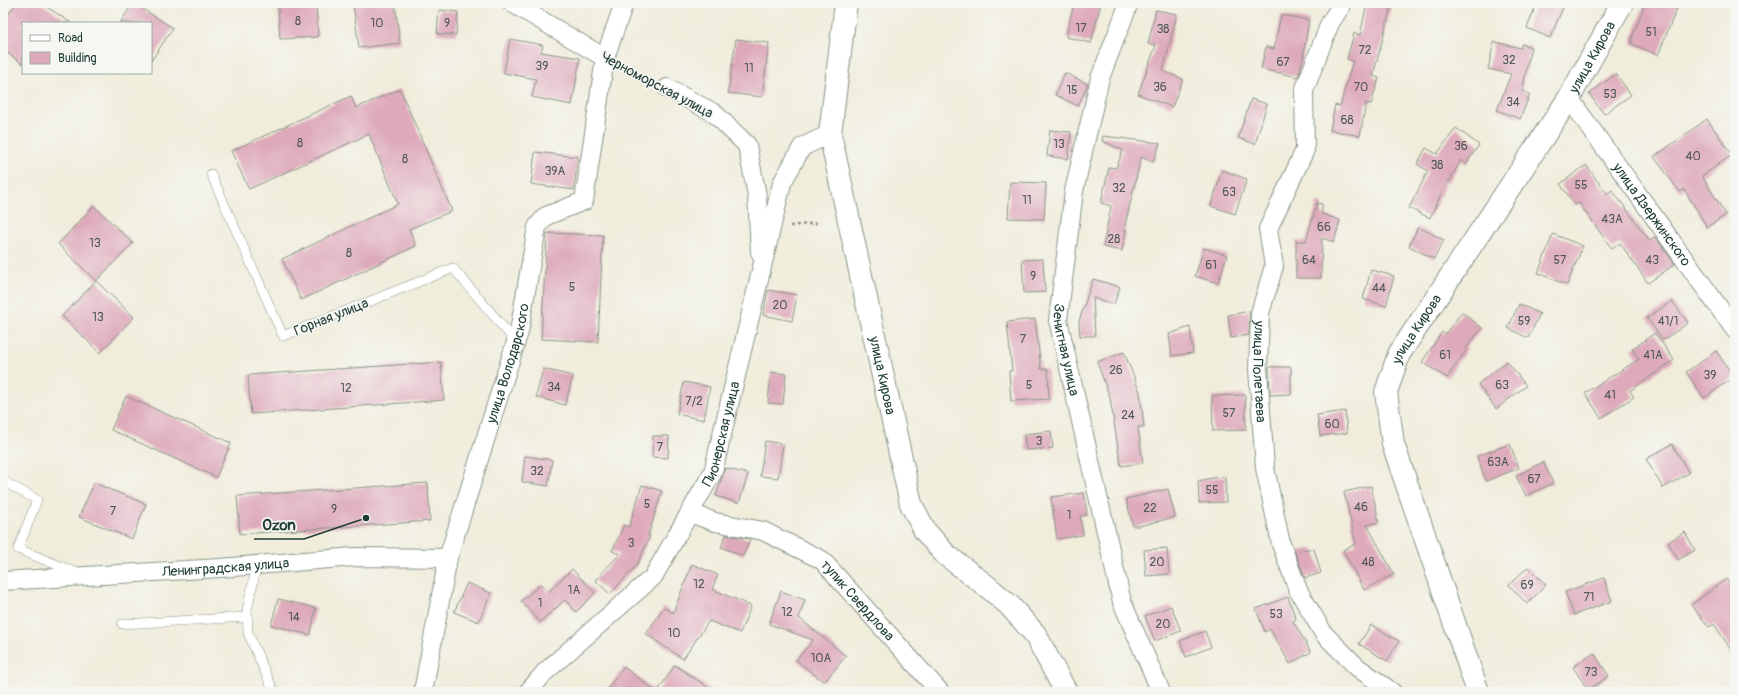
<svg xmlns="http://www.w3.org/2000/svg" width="1738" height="695" font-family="Pangolin,sans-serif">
	<rect width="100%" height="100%" fill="#f6f6f2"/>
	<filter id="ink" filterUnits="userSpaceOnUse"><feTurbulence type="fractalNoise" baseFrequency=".025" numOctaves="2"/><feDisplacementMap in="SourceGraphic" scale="8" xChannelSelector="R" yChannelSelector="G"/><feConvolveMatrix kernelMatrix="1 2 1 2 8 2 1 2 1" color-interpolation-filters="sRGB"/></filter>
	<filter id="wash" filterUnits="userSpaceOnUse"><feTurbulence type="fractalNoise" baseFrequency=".012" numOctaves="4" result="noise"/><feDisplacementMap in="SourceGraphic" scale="16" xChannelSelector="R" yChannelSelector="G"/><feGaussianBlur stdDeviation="0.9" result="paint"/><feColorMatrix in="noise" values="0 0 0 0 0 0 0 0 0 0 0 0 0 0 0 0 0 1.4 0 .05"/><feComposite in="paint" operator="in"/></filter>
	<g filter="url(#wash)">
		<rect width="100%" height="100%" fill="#f0eddb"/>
		<g id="blocks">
			<path fill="#deaabb" d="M16,3H41L71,23H23V64L3,50V22Z
				M133,3L173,28L151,61V23H120Z
				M316,3L318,37L280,39L278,5Z
				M353,3H395L400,43L359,48Z
				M1074,3H1101L1091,43L1066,37Z
				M1367,3H1392L1373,76L1379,78L1371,104L1366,103L1360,136L1330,130L1335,105L1340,106L1353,61L1347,59L1354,33L1360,35Z
				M1537,3H1565L1550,38L1527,28Z
				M1645,3H1679L1658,55L1632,44V38Z
				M439,10L458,12L456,35L437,34Z
				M1156,10L1177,14L1163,71L1183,79L1172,107L1138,94L1156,45L1148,44Z
				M1281,15L1309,20L1303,56H1304L1298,77L1261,69L1266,47L1274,49Z
				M510,39L543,45L541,52L580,58L572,105L532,97L536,79L504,73Z
				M736,39L769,43L762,97L728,93Z
				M1494,42L1521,48L1522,44L1531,47L1522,91L1530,94L1520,119L1497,110L1511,74L1488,69Z
				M1065,73L1088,84L1078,106L1055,95Z
				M1616,74L1631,95L1604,114L1589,94Z
				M400,89L452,211L409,229L416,246L301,300L282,259L398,204L369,134L249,189L231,151L351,96L356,108Z
				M1251,99L1267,104L1255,144L1238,138Z
				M1707,119L1732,155L1702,176L1726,215L1707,227L1684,189L1680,192L1654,157Z
				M1456,128L1479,145L1466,164L1461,160L1449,182L1447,181L1430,218L1409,208L1428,171L1417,164L1426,148L1437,154Z
				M1050,130L1071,132L1068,159L1047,156Z
				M1103,136L1160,143L1153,162L1141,157L1124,230H1126L1122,251L1103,247L1111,206L1101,203L1109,167L1116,168L1123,150L1102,141Z
				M535,152L578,157L574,190L531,184Z
				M1586,165L1607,194L1612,190L1650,241L1655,237L1675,264L1648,283L1620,243L1612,249L1579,203L1575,205L1560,184Z
				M1222,170L1247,179L1235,214L1211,206Z
				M1010,182L1046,183L1044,219L1008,218Z
				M1317,203L1322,204V214L1340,220L1334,242L1322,238L1321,278H1296V241H1306Z
				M94,206L133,243L96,281L58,244Z
				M1418,227L1444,240L1434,259L1409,246Z
				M547,233L603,235L598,342L541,339Z
				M1553,234L1583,246L1567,285L1538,273Z
				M1204,248L1227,255L1218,283L1195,276Z
				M1043,259L1045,292L1024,293L1022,260Z
				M1371,270L1394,276L1386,306L1363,299Z
				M1093,279L1120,287L1114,304L1093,298L1095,336H1080L1079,321Z
				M96,281L134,317L100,353L62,316Z
				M768,290L797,295L792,321L763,315Z
				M1672,301L1688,323L1663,340L1647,318Z
				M1519,304L1540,314L1528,338L1508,328Z
				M1250,311L1249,335L1231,338L1228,315Z
				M1462,312L1482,328L1466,348L1467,349L1447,378L1422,362L1442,332L1445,334Z
				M1035,319L1041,369H1048L1049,399L1011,401L1009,371H1012L1007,322Z
				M1190,327L1193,353L1172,356L1169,334Z
				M1655,333L1674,360L1630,391L1634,397L1601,418L1585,393L1639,359L1632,349Z
				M1716,351L1734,377L1704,398L1686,372Z
				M1124,352L1140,392L1144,427H1138L1143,463L1121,466L1110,398L1097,362Z
				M1507,361L1526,386L1496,409L1478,384Z
				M441,362L444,400L251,414L248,375Z
				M1269,367H1291V394L1270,395Z
				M543,369L573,376L565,405L536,397Z
				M771,372L786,374L783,404L768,403Z
				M684,382L710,387L704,420L677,414Z
				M1245,395L1246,430L1213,431L1212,396Z
				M126,396L231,443L216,477L111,430Z
				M1345,411L1347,433L1320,436L1317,415Z
				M1051,431L1053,448L1026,450L1024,434Z
				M653,436H669L668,458L652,457Z
				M765,441L783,444L778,478L760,476Z
				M1510,444L1519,468L1486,481L1477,456Z
				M1672,444L1689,473L1663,488L1646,459Z
				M525,456L552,460L548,486L522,482Z
				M1543,462L1553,483L1526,496L1516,476Z
				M725,468L748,474L739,503L716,496Z
				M1225,477L1226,502L1199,503L1198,481L1212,478Z
				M94,483L146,504L132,539L79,517Z
				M428,483L430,521L240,534L237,496Z
				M642,485L662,491L648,536H650L637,565L610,594L595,580L620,554L612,551L624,525L629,527Z
				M1371,486L1379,522L1367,525L1394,574L1364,590L1343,550L1356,544L1344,492Z
				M1168,489L1175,517L1139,526H1133L1126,499Z
				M1084,493L1087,515L1080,516L1083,535L1057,539L1051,497Z
				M1685,532L1695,550L1678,560L1668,542Z
				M726,535L750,539L743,556L721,547Z
				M1167,548L1169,574L1146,576L1144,550Z
				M1307,549H1314L1321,573L1305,578L1295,552Z
				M692,564L718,575L712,589L751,606L740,633L709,621L683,659L646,634L664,607L673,613Z
				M1528,567L1546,585L1527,604L1509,585Z
				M572,569L595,593L576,612L565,600L540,622L521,601L541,584L548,592Z
				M1604,578L1612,601L1574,615L1565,592Z
				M1726,579L1735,590V656L1714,624L1709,627L1691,605Z
				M467,583L491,593L479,622L454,612Z
				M781,591L805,600L799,618L846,656L824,682L796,660L813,640L769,624Z
				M1288,597L1296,619L1293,621L1311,652L1290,664L1270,629L1265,632L1256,609Z
				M278,599L316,608L310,635L271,625Z
				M1171,606L1181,631L1155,641L1145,616Z
				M1371,625L1399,641L1387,661L1359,644Z
				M1205,631L1211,647L1186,657L1180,641Z
				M1594,653L1609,676L1588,690L1573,667Z
				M675,665L715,692H605L624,667L657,692Z"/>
		</g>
	</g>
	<g filter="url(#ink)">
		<use href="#blocks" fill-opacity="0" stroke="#889588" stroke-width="1"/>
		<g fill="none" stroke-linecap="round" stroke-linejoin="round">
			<defs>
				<path id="lane" d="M211,174L283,336L453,268L516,342
					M3,481L37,500L18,549L77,573
					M257,565L247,610L248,633L274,692
					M122,624L248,617"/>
				<g id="street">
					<path d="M512,3L605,58"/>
					<path id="s1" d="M1129,3L1100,78L1074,191L1058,320L1122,602L1161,692"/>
					<path id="s2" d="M1343,3L1330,23L1304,91L1305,150L1268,229L1274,266L1260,313L1258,369L1265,468L1281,544L1298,590L1324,634L1357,667L1392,692"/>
					<path d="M667,88L714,113L747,145L757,195L760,252"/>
					<path id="s3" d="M1569,98L1735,330"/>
					<path id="s4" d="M690,513L715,522L763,531L822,560L940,692"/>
					<path id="s5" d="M3,581L220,568L354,557L448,558"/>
					<path id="s6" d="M423,692L448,558L519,332L537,227L546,216L584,201L605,58L624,3"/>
					<path id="s7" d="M528,692L545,672L653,577L713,472L782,183L802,147L830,134"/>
				</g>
				<g id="secondary">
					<path id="s8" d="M846,3L830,134L911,504L925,531L946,555L988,587L1009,605L1035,634L1066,692"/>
					<path id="s9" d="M1478,692L1393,444L1386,392L1399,354L1569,98L1622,3"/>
				</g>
			</defs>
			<use href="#lane" stroke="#889588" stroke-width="10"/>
			<use href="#street" stroke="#889588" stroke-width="20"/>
			<use href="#secondary" stroke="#889588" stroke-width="24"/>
			<path stroke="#889588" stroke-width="2.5" stroke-dasharray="3 3" stroke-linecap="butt" d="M623,67L651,80
				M790,226L817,223"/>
			<use href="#lane" stroke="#fff" stroke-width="9"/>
			<use href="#street" stroke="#fff" stroke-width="18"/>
			<use href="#secondary" stroke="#fff" stroke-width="22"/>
		</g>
	</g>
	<g text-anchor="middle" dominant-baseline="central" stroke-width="3.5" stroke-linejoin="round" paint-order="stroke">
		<g font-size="12" fill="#4f5856">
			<text x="298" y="21">8</text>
			<text x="377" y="23">10</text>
			<text x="447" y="23">9</text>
			<text x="1081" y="28">17</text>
			<text x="1163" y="29">38</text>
			<text x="1651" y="32">51</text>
			<text x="1365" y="50">72</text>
			<text x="1509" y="60">32</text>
			<text x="1283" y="62">67</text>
			<text x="542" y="66">39</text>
			<text x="749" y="68">11</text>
			<text x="1160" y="87">36</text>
			<text x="1361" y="87">70</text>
			<text x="1072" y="90">15</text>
			<text x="1610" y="94">53</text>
			<text x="1513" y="102">34</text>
			<text x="1347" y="120">68</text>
			<text x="300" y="143">8</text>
			<text x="1059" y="144">13</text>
			<text x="1461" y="146">36</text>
			<text x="1693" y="156">40</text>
			<text x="405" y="159">8</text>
			<text x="1437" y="165">38</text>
			<text x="555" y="171">39А</text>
			<text x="1581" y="185">55</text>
			<text x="1119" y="188">32</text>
			<text x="1229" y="192">63</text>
			<text x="1027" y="200">11</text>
			<text x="1612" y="219">43А</text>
			<text x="1324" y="227">66</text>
			<text x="1114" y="239">28</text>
			<text x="95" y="243">13</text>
			<text x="349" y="253">8</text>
			<text x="1309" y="260">64</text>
			<text x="1560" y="260">57</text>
			<text x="1652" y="260">43</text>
			<text x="1211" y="265">61</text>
			<text x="1033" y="276">9</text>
			<text x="572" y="287">5</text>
			<text x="1379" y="288">44</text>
			<text x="780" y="305">20</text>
			<text x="98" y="317">13</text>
			<text x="1524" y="321">59</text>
			<text x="1668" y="321">41/1</text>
			<text x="1023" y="339">7</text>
			<text x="1445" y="355">61</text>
			<text x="1653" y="355">41А</text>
			<text x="1116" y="370">26</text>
			<text x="1710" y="375">39</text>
			<text x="1029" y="385">5</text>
			<text x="1502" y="385">63</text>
			<text x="554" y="387">34</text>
			<text x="346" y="388">12</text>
			<text x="1610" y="395">41</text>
			<text x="694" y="401">7/2</text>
			<text x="1229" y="413">57</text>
			<text x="1128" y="415">24</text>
			<text x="1332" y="424">60</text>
			<text x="1039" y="441">3</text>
			<text x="660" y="447">7</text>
			<text x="1498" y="462">63А</text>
			<text x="537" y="471">32</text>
			<text x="1534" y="479">67</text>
			<text x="1212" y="490">55</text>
			<text x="647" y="504">5</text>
			<text x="1361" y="507">46</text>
			<text x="1150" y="508">22</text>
			<text x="334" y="509">9</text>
			<text x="113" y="511">7</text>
			<text x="1069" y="515">1</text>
			<text x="631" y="543">3</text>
			<text x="1157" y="562">20</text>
			<text x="1368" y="562">48</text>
			<text x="699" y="584">12</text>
			<text x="1527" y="585">69</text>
			<text x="574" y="590">1А</text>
			<text x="1589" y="597">71</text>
			<text x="540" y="603">1</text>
			<text x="787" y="612">12</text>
			<text x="1276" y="614">53</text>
			<text x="294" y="617">14</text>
			<text x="1163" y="624">20</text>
			<text x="674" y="633">10</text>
			<text x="821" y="658">10А</text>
			<text x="1591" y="672">73</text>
		</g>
		<g font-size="14" fill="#1f3d34" stroke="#f6f6f2">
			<text stroke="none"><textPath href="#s9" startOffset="709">улица Кирова</textPath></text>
			<text transform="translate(657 85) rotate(28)">Черноморская улица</text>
			<text stroke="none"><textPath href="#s3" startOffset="143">улица Дзержинского</textPath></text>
			<text transform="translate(331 317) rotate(-22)">Горная улица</text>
			<text stroke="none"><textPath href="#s9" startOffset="385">улица Кирова</textPath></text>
			<text stroke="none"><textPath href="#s1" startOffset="357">Зенитная улица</textPath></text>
			<text stroke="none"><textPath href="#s6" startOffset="340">улица Володарского</textPath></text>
			<text stroke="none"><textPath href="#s2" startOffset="388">улица Полетаева</textPath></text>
			<text stroke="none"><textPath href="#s8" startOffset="379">улица Кирова</textPath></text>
			<text stroke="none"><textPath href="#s7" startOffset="330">Пионерская улица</textPath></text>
			<text stroke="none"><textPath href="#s5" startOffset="223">Ленинградская улица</textPath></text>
			<text stroke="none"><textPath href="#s4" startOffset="195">тупик Свердлова</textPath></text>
		</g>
	</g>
	<path fill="none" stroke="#1f3d34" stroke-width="1.5" d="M366 518L304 539H254"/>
	<circle fill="#1f3d34" stroke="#f6f6f2" stroke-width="1.5" cx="366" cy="518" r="4"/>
	<g font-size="15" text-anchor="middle" font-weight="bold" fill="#1f3d34" stroke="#f6f6f2" stroke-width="3.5" stroke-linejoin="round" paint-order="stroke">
		<text x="279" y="530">Ozon</text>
	</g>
	<rect width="1738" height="695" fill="none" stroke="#f6f6f2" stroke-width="16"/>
	<rect x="22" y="22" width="130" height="52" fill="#f6f6f2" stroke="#a0aca6"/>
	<rect x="30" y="35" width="20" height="6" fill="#ffffff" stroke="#a0aca6"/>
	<text x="58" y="42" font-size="12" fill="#1f3d34">Road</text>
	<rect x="30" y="52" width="20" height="12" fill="#deaabb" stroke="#a0aca6"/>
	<text x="58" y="62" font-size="12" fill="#1f3d34">Building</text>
</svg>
